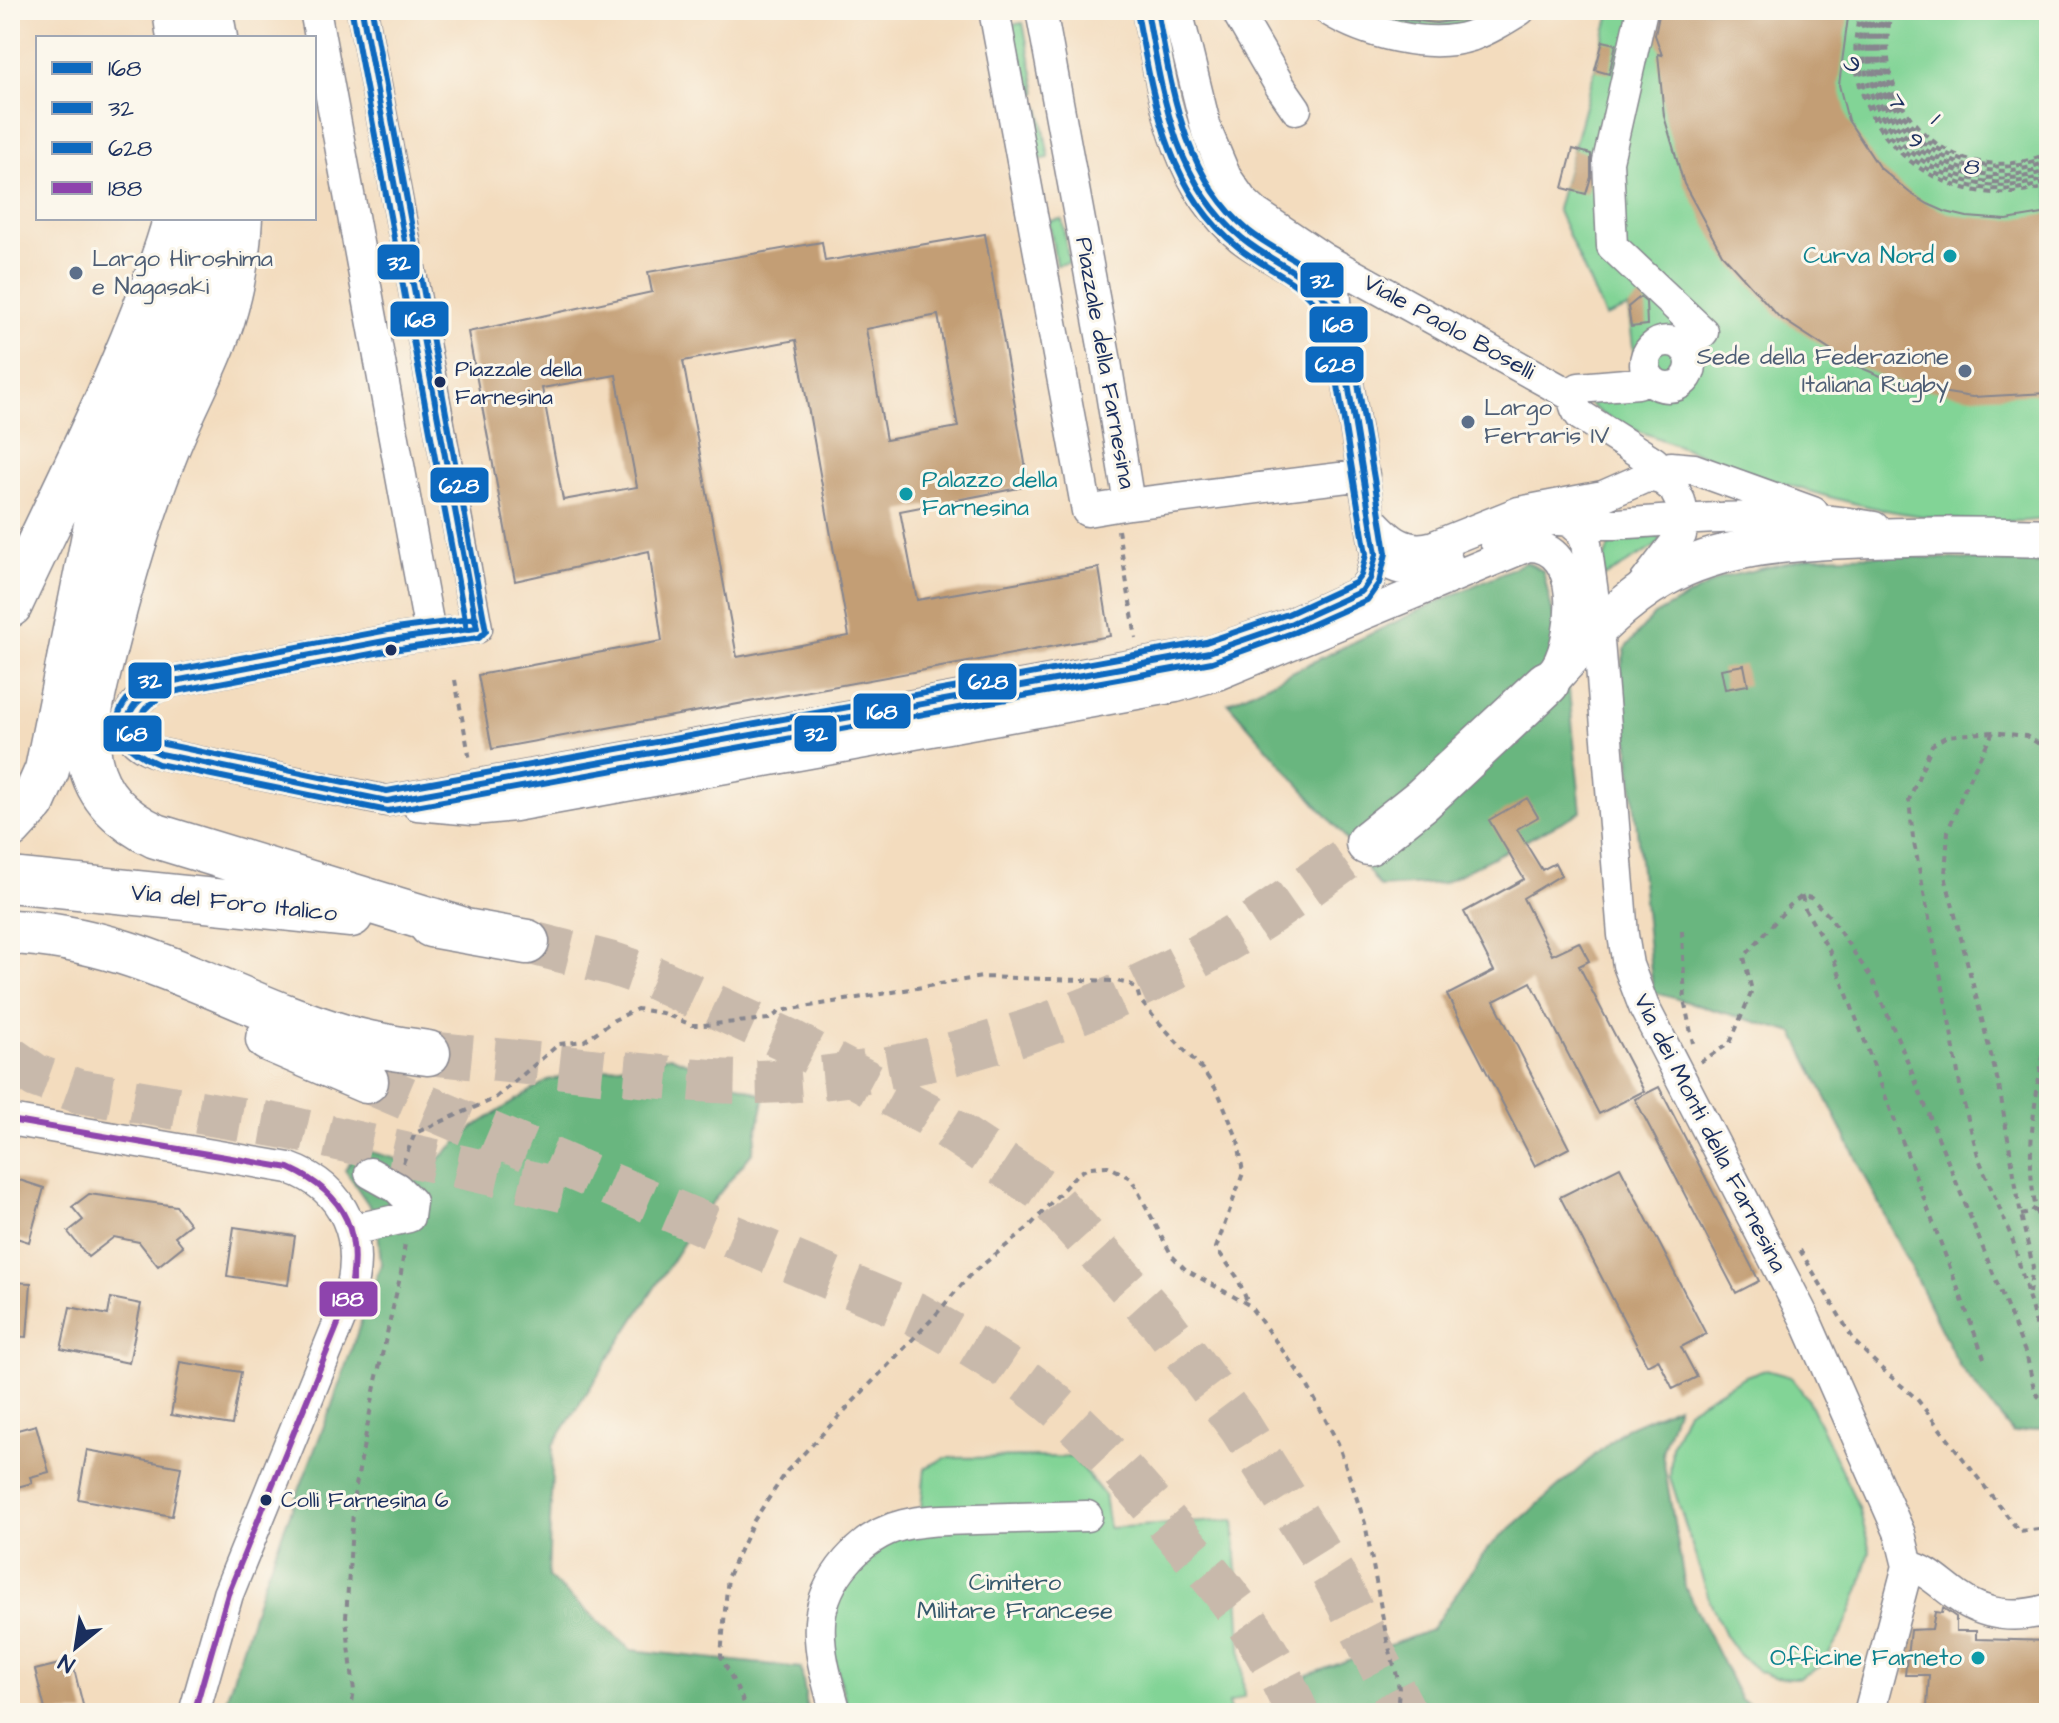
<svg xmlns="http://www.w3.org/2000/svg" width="2059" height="1723" font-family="'Architects Daughter',sans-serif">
	<rect width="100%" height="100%" fill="#fbf7ec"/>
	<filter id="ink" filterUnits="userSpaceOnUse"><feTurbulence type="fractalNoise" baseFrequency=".0125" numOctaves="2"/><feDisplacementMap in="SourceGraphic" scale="16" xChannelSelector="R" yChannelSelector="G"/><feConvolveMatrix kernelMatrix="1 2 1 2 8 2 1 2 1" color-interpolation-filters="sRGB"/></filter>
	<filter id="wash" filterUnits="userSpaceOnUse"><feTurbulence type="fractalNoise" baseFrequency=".006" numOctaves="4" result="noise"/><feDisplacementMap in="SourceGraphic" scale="32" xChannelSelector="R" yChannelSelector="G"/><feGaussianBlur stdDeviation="1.8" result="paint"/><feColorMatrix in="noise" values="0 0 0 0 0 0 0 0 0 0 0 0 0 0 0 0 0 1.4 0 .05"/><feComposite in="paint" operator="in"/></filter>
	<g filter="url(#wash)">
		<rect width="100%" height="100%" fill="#f3dcbe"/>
		<path fill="#82d496" stroke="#4e827a" stroke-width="2" d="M1344,10H1503L1489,17L1435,31Z
			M1611,10H2049V519C1914,533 1787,488 1663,440C1643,432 1600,420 1588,401L1639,391L1628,308L1605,317L1557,209Z
			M1023,23L1037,93L1024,96L1010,25Z
			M1040,108L1049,158L1036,160L1027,111Z
			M1062,219L1069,263L1056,265L1049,221Z
			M1657,536L1660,540L1659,544L1604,577L1603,563L1610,543Z
			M1766,1370L1791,1377L1807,1398L1859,1507L1870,1551L1860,1588L1842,1633L1821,1666L1799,1678L1773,1677L1758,1671L1739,1655L1725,1635L1710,1602L1670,1477L1672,1445L1687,1410L1745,1376Z
			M1073,1457L1104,1495L1109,1528L1234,1520L1244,1697L1229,1703L1230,1713H849L834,1658V1615L841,1592L856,1569L888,1540L919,1530L925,1468L945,1458Z"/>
		<path fill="#69b67f" stroke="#42726e" stroke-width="2" d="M1882,555L2049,564V1427L2013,1433L1960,1367L1794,1033L1653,992L1621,668L1626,647L1654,615L1721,578L1811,557Z
			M1526,562L1543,571L1568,680L1581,812L1443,883L1380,887L1341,832L1228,703L1418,611Z
			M670,1056L765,1096L752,1153L701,1216L553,1445L548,1577L631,1650L801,1668L808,1713H222L262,1586L332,1405L381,1264L377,1217L345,1170L360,1149L429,1168L474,1127L548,1080Z
			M1677,1406L1662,1452L1685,1587L1741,1700L1771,1713H1286L1308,1675L1431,1630L1488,1548L1626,1428Z"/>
		<g id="blocks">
			<path fill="#c39e75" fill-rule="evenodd" d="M1370,10H1485L1466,19L1436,23L1401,19Z
				M1660,10H1849L1839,85L1848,120L1879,167L1910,193L1928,204L1946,212L1967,217L2007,220L2049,213V393L1972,397L1929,390L1890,380L1850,363L1779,317L1722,254L1684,184L1664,116L1658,54L1662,55L1655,35Z
				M1603,41L1616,44L1609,74L1595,70Z
				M1573,149L1591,154V177L1586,194L1563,188Z
				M985,234L1029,486L900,511L917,600L1099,568L1110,636L492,749L478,675L662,641L649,551L515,581L468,332L652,292L648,272L822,242L825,261ZM938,315L958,427L886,440L866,329ZM796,340L849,636L737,657L683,361ZM616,375L637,487L563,500L542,388Z
				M1640,297L1646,302L1647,325L1631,327L1628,307Z
				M1744,665L1748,685L1725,689L1721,669Z
				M1527,798L1538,817L1517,829L1542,870L1555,863L1561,875L1523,898L1552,955L1579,942L1589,961L1579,966L1644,1091L1599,1114L1531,982L1494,1001L1569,1148L1535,1166L1447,995L1494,971L1464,912L1524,879L1489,820Z
				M1659,1087L1759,1281L1736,1293L1635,1099Z
				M1620,1167L1706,1334L1681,1347L1697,1377L1673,1389L1658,1359L1647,1365L1560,1197Z
				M10,1177L44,1188L29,1242L10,1236Z
				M89,1194L176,1206L190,1224L175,1236L183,1246L158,1266L139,1242L114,1237L88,1257L68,1232L83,1220L72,1207Z
				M234,1227L295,1236L288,1285L227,1276Z
				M10,1282L31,1283L27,1337L10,1336Z
				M111,1298L141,1304L129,1363L61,1349L70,1307L108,1315Z
				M180,1362L241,1372L232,1425L171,1415Z
				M36,1425L49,1472L30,1477L32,1483L10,1489V1432Z
				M87,1450L181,1467L172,1516L78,1499Z
				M1943,1608L1956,1617V1631H1976V1639L2049,1641V1713L1927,1708L1929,1675H1905L1910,1630L1932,1629L1935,1612L1942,1613Z
				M72,1661L85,1713H46L35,1670Z"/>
		</g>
	</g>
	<g filter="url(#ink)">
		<use href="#blocks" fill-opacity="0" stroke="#87868e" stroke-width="2"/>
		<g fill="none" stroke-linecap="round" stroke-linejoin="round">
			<path stroke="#c8b9ab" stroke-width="44" stroke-dasharray="44 22" stroke-linecap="butt" d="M527,942L613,964L654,978L790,1041L927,1114L1042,1190L1162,1323L1241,1428L1334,1576L1405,1713
				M428,1053C488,1059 549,1065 609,1072C655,1076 701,1082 747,1082C902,1082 1074,1026 1208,951C1264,920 1316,880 1368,843
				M10,1058L36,1076L78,1091L286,1127L580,1194
				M366,1081L916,1314C964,1341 1012,1368 1054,1404C1102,1445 1142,1493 1183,1542C1230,1597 1269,1645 1297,1713"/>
			<defs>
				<path id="minor" d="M315,10L430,633
					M362,10L477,628L390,640L169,682C126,698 106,737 161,754L387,801L1110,669L1209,652L1292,623L1362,591L1370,579L1376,554L1338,322L1334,279L1323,258L1256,213L1242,200L1226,177L1207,132L1177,10
					M994,10L1087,511L1129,504L1106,362L1041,10
					M1147,10C1163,92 1172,181 1241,238C1265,257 1296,268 1318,289C1326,298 1331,309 1337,320
					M1236,10L1280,86L1296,109
					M1328,10C1365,33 1428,50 1471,36C1488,30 1504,20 1520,10
					M1642,10L1608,161L1612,246L1703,332L1685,349
					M1323,258L1574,397
					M1645 364a23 23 0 1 1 46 0a23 23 0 1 1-46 0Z
					M1649,477L1671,467L1694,469L1813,512
					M1129,504L1364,475
					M1370,518C1389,539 1405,555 1434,546L1519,512L1603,496L1644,478L1653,477L1663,480
					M1572,523L1582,532L1586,543L1598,629L1623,935L1628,965L1644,1007L1805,1319L1900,1534L1908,1566L1869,1713
					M1494,539C1512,530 1533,522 1553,520C1574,519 1594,525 1615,524C1701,518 1789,511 1874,527
					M1376,554C1399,576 1420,573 1447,560
					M1642,586L1681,535L1684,518L1680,501L1674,489L1663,480L1654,462L1580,415C1573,406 1571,396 1579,388L1638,383L1648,375
					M417,805L473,810L515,806L1176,687L1217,675L1528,546C1583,544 1575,635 1556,667
					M10,1120L289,1168C346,1188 366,1240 349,1297L228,1594L194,1713
					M351,1230L409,1217L411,1202L397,1188L370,1173
					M1908,1566C1928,1570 1941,1585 1957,1596C1984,1616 2017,1619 2049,1609
					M836,1713C828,1684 818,1653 820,1622C823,1579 861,1535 903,1525C927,1519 952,1520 976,1519C1013,1518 1050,1517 1087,1516"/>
				<path id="major" d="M1547,683C1583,644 1618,603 1665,577C1721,546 1785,542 1848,539C1915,535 1982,536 2049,538"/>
				<path id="highway" d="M175,10L179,38
					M210,10L215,38
					M240,218C238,261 230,303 214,343C200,379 181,413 167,449C141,514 122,579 105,647C96,683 83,724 90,761C97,797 124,821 156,836L458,928
					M10,605C69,478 136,353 176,218
					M10,827L33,802L47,770L100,505L186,297L199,250L202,218
					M1368,843L1422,800L1547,683
					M10,880L351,915
					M431,925L527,942
					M10,932C138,937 227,1002 345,1037C372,1045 400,1049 428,1053
					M268,1039L366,1081"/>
			</defs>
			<use href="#minor" stroke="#87868e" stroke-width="33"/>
			<use href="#major" stroke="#87868e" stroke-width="41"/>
			<use href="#highway" stroke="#87868e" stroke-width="47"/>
			<path stroke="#87868e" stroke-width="4" stroke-dasharray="6 6" stroke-linecap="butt" d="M1861,10C1829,124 1939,221 2049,186
				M1865,10C1834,123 1940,217 2049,182
				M1869,10C1839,120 1942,214 2049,178
				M1873,10C1844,118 1944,211 2049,174
				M1877,10C1848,116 1945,207 2049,170
				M1881,10C1852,113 1948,205 2049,166
				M1885,10C1856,111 1949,201 2049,161
				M1889,10C1861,110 1950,196 2049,157
				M1892,10C1866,107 1952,195 2049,153
				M1118,530L1136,638
				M455,680L470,760
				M1993,732L1966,785L1948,831L1945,876L1999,1086L2021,1215L2033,1267L2029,1293
				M2049,750L2026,736L1993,732L1947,736L1932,745L1909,800L1913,838L1947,1008L1962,1097L1979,1159L2013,1241L2049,1371
				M1802,896L1805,909L1833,957L1984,1358
				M1682,931L1685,1004L1693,1043
				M2049,1019C2040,1080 2023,1143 2035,1204C2037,1218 2044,1232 2049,1245
				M1700,1062L1730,1043L1752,991L1744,957L1789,906L1802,896L1811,898L1829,916L1872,979L1904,1053L2027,1357L2035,1393L2040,1398L2047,1396L2049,1391
				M403,1163L415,1133L494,1099L559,1044L584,1041L614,1020L637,1009L662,1013L692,1025H703L769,1019L781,1011L981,977L1116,981L1130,984L1137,990L1140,1000L1153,1016L1202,1069L1218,1092L1238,1140L1243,1173L1216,1248L1237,1277L1248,1303
				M2021,1215L2031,1213L2035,1208
				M1800,1250L1855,1342L1882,1369L1917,1399L2019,1531L2039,1529L2049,1524
				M350,1713L354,1691L346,1618L354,1496L376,1381L401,1273L405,1243
				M749,1713L721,1656L728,1576L753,1522L787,1471L933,1318L969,1276L1029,1227L1077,1174L1090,1167L1108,1166L1131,1178L1172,1256L1186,1270L1249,1305L1305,1381L1338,1443L1365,1523L1387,1640L1397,1676L1399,1689L1397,1713"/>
			<use href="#minor" stroke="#fff" stroke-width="30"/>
			<use href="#major" stroke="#fff" stroke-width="38"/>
			<use href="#highway" stroke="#fff" stroke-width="44"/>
			<defs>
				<path id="bus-1" d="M362,10L477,628
					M477,628L390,640L169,682C126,702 107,731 161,754L387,801L1209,652L1292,623L1362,591L1370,579L1376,554L1338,322C1314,271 1281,270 1242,238C1174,182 1162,92 1147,10"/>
				<path id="bus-2" d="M352,12L467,630
					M476,618L388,630L166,672C113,696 94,737 158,764L388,811L1212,662L1295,632L1367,600L1379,583L1386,553C1378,499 1368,445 1359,390C1355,361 1354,328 1339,302C1319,266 1279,255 1249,231C1183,176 1172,89 1157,10"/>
				<path id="bus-3" d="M372,10L486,631L479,638L392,650L172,692C156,699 140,707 138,726L149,738L164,744L387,791L1206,642L1288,614L1355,583L1361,575L1366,554L1328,325C1308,281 1273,275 1238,247C1166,190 1153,96 1137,12"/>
				<path id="bus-4" d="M10,1120L289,1168C348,1195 363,1235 349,1297L228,1594L194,1713"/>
			</defs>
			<use href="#bus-1" stroke="#fbf7ec" stroke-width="12"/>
			<use href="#bus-2" stroke="#fbf7ec" stroke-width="12"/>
			<use href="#bus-3" stroke="#fbf7ec" stroke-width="12"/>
			<use href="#bus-4" stroke="#fbf7ec" stroke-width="12"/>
			<use href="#bus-1" stroke="#0c69bf" stroke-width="6"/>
			<use href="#bus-2" stroke="#0c69bf" stroke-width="6"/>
			<use href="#bus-3" stroke="#0c69bf" stroke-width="6"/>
			<use href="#bus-4" stroke="#8e44ad" stroke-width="6"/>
		</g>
	</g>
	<g fill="#0f9aa8" stroke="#fbf7ec" stroke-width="3">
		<circle cx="1950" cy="256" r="8"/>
		<circle cx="906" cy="494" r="8"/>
		<circle cx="1978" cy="1658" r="8"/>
	</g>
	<g fill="#5c6f8a" stroke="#fbf7ec" stroke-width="3">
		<circle cx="76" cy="273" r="8"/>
		<circle cx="1965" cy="371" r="8"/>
		<circle cx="1468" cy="422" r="8"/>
	</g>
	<g fill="#1b2f5e" stroke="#fbf7ec" stroke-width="3">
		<circle cx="440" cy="382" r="7"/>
		<circle cx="391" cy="650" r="7"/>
		<circle cx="266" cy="1500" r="7"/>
	</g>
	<g text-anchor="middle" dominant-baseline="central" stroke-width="6" stroke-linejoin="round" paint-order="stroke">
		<g font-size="22" fill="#1b2f5e" stroke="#fbf7ec" text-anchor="start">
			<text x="455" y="369">Piazzale della<tspan x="455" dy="28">Farnesina</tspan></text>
			<text x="281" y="1500">Colli Farnesina 6</text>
		</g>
		<g font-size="24" fill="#1b2f5e" stroke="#fbf7ec">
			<text transform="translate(1852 64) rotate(-96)">6</text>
			<text transform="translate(1896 102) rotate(63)">7</text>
			<text transform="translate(1936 119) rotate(43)">1</text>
			<text transform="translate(1915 141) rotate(43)">9</text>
			<text transform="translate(1972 167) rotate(14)">8</text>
			<text transform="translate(1449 327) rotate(29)">Viale Paolo Boselli</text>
			<text transform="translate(1105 363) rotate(80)">Piazzale della Farnesina</text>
			<text transform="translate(234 903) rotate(6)">Via del Foro Italico</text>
			<text transform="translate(1710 1133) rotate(63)">Via dei Monti della Farnesina</text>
		</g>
		<g font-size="24" fill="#0d838f" stroke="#fbf7ec" text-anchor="end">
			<text x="1934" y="256">Curva Nord</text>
			<text x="922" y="480" text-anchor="start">Palazzo della<tspan x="922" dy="28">Farnesina</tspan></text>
			<text x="1962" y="1658">Officine Farneto</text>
		</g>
		<g font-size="24" fill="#4e5e75" stroke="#fbf7ec" text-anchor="start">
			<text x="92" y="259">Largo Hiroshima<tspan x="92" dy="28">e Nagasaki</tspan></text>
			<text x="1949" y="357" text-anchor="end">Sede della Federazione<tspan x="1949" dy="28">Italiana Rugby</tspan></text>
			<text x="1484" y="408">Largo<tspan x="1484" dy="28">Ferraris IV</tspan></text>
		</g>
		<g font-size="24" fill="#35586c" stroke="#fbf7ec">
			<text x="1015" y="1583">Cimitero<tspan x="1015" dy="28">Militare Francese</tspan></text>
		</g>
	</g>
	<g stroke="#fbf7ec" stroke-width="3">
		<rect x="376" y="243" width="45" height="38" rx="8" fill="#0c69bf"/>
		<rect x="1299" y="261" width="46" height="38" rx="8" fill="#0c69bf"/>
		<rect x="389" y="300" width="61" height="38" rx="8" fill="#0c69bf"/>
		<rect x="1308" y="305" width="61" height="39" rx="8" fill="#0c69bf"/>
		<rect x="1304" y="345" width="61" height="39" rx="8" fill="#0c69bf"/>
		<rect x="429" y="466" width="61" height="38" rx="8" fill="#0c69bf"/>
		<rect x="127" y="661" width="46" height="39" rx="8" fill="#0c69bf"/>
		<rect x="957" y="662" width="61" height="39" rx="8" fill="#0c69bf"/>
		<rect x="852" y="692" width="60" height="38" rx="8" fill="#0c69bf"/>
		<rect x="102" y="714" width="61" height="39" rx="8" fill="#0c69bf"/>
		<rect x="793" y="714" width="45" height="39" rx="8" fill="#0c69bf"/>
		<rect x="318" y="1280" width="61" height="38" rx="8" fill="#8e44ad"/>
	</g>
	<g font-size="22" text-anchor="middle" font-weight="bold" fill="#fff">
		<text x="399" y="270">32</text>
		<text x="1322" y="288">32</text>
		<text x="420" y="327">168</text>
		<text x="1338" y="332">168</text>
		<text x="1335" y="372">628</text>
		<text x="459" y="493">628</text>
		<text x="150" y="688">32</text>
		<text x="988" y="689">628</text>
		<text x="882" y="719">168</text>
		<text x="132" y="741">168</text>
		<text x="816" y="741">32</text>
		<text x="348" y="1306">188</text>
	</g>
	<rect width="2059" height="1723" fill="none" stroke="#fbf7ec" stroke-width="40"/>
	<rect x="36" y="36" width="280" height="184" fill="#fbf7ec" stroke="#a1a7b3" stroke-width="2"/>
	<rect x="52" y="62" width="40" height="12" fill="#0c69bf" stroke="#a1a7b3" stroke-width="2"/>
	<text x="108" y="76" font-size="24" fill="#1b2f5e">168</text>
	<rect x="52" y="102" width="40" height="12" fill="#0c69bf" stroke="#a1a7b3" stroke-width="2"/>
	<text x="108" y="116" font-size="24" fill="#1b2f5e">32</text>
	<rect x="52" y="142" width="40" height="12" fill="#0c69bf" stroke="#a1a7b3" stroke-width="2"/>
	<text x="108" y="156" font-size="24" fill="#1b2f5e">628</text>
	<rect x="52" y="182" width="40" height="12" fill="#8e44ad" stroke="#a1a7b3" stroke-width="2"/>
	<text x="108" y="196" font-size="24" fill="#1b2f5e">188</text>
	<g transform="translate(76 1647) rotate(210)" stroke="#fbf7ec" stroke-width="6" paint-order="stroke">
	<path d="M0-6L14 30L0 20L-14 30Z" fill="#1b2f5e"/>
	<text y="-12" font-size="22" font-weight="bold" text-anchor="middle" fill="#1b2f5e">N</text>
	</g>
</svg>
